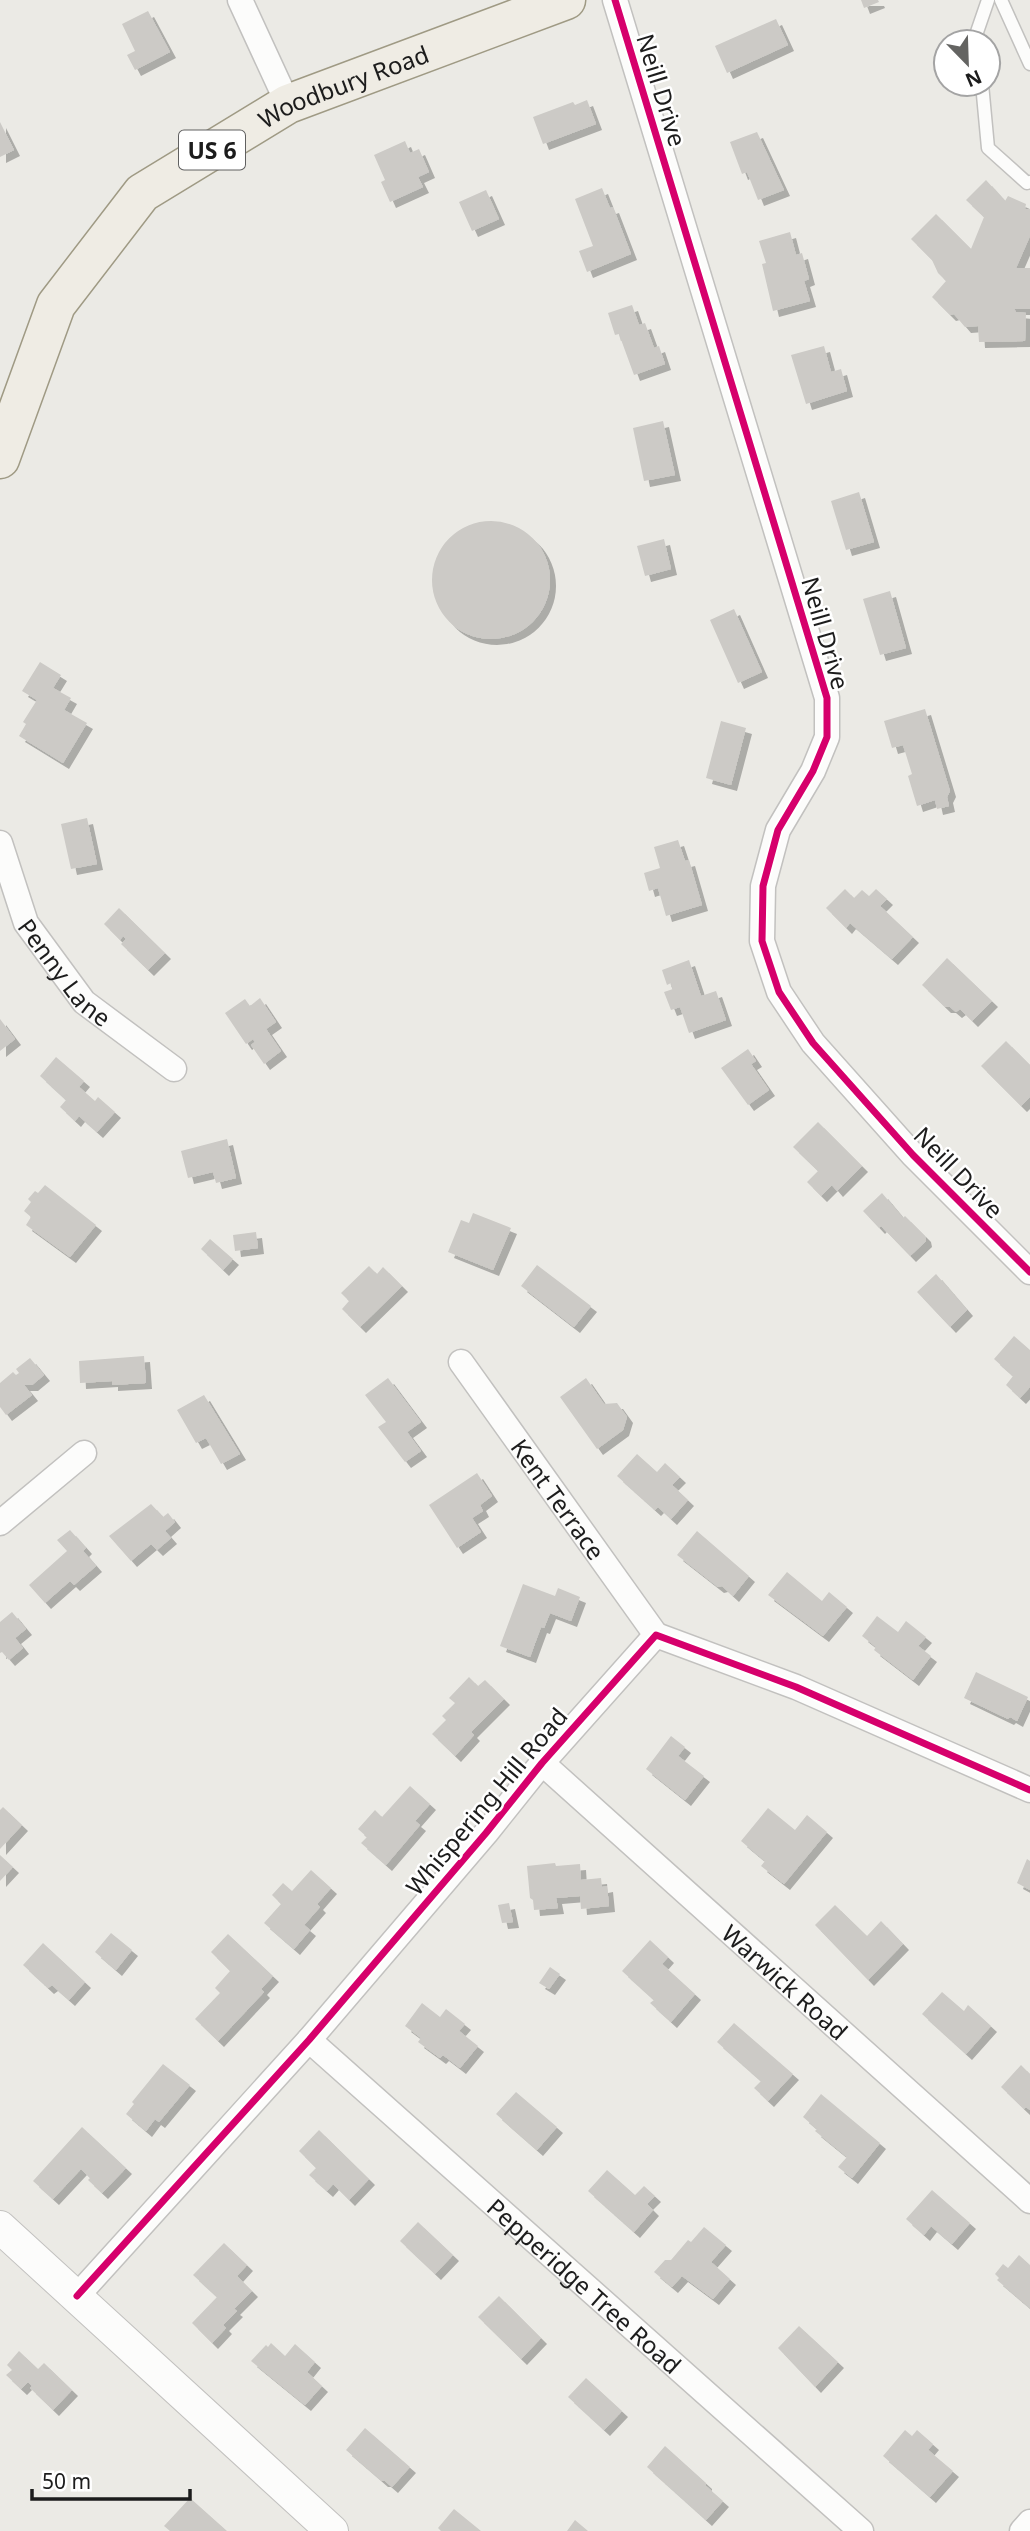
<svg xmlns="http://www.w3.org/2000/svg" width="1030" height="2531" font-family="'Noto Sans',sans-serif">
	<defs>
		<filter id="shadow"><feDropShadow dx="6" dy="6" stdDeviation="0" flood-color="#0004"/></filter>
	</defs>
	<rect width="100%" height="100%" fill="#ebeae5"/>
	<path fill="#cccac6" filter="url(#shadow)" d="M861,0H878L879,2L864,8Z
		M148,11L170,52L135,70L127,55L135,51L122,24Z
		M776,19L788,45L727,73L715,46Z
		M587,100L596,124L543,144L533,117L573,102L575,105Z
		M0,122L14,150L0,157Z
		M757,132L784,190L758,200L747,172L742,174L730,142Z
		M405,141L410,153L419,149L429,172L418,177L423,187L390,202L381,182L385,180L374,155Z
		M986,180L1005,201L1008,196L1026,204L1025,209H1030V236L1016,268H1030V309H1014L1016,312L1026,313L1025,341L979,342L978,326L965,327L954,314L950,315L932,297L946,281L938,273L932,260L911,239L936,214L971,249L984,217L966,200Z
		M602,188L610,208L613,207L631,254L587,272L579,251L593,246L575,199Z
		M486,190L499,219L472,231L459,202Z
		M790,232L796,255L802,253L809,279L804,281L810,301L773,311L762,264L766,263L759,241Z
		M632,305L639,325L645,323L654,348L659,346L665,364L634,375L619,334L615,335L608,313Z
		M824,346L831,372L841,369L847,391L806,404L791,355Z
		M663,421L675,475L644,481L633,428Z
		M859,492L874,542L846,550L831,501Z
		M432 580a59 59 0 1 1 118 0a59 59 0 1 1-118 0Z
		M664,539L671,569L645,576L637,546Z
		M890,591L906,648L880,655L863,599Z
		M734,609L762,672L738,683L710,620Z
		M40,662L61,675L53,688L71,698L64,710L87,723L63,763L19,736L26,724L23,722L37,700L22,691Z
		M925,709L950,791L947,797L949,806L937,809L935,800L917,806L908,776L912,774L903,745L892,748L884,721Z
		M721,721L746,728L731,785L706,778Z
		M87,818L97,864L71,869L61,824Z
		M678,840L685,861L689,860L702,905L666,916L658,888L649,891L644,873L660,868L654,847Z
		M845,889L854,898L862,890L869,896L876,889L887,899L880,906L913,937L892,959L850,923L846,928L826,908Z
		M119,908L165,953L148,970L121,944L126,939L123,936L120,940L104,924Z
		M947,958L992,1001L972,1021L960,1009L956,1012L950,1007H945L922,985Z
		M689,960L701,996L716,991L726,1020L689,1033L680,1007L671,1010L664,992L673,989L671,983L667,985L662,970Z
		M260,998L276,1022L266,1029L281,1051L264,1064L251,1045L255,1042L253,1039L246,1044L225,1013L245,999L250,1006Z
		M0,1019L15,1039L0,1051Z
		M1006,1041L1030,1065V1097L1021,1106L981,1066Z
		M748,1049L756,1061L751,1064L769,1090L748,1105L721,1068Z
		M56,1057L84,1081L79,1087L95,1101L98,1097L115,1112L97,1132L79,1116L75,1121L60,1107L66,1100L40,1076Z
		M818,1122L862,1166L837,1191L832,1185L821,1196L807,1182L818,1171L793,1147Z
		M227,1139L236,1178L216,1183L213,1172L188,1178L181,1151Z
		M45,1185L96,1225L70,1257L26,1225L31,1217L24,1211L31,1202L28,1199L35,1191L38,1193Z
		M882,1193L903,1218L905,1216L925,1236L926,1241L910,1256L881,1226L879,1228L863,1211Z
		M473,1213L511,1228L493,1270L448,1252L461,1220L469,1223Z
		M256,1232L258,1248L235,1251L233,1235Z
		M210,1239L233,1259L223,1270L201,1249Z
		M537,1265L591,1306L574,1327L521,1286Z
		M369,1266L377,1274L383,1267L402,1286L360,1327L342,1309L349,1301L341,1293Z
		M936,1274L967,1310L950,1327L917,1292Z
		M1014,1336L1030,1350V1387L1020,1398L1006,1385L1013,1376L994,1359Z
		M144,1356L146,1383L112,1385V1381L80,1383L79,1361Z
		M30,1358L44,1375L32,1385H24L32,1395L6,1415L0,1407V1383L13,1372L16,1375L19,1373L16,1369Z
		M388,1378L421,1422L407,1432L421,1451L405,1462L378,1427L386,1422L365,1395Z
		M586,1378L604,1404L617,1403L627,1417L623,1430L597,1449L560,1397Z
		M204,1395L240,1454L221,1464L206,1438L196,1443L177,1410Z
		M637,1454L657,1472L665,1463L680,1477L672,1485L688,1500L671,1519L658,1507L655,1510L617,1476Z
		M477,1473L492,1496L480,1505L483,1511L472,1518L481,1532L457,1548L429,1505Z
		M151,1504L163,1517L168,1513L175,1522L165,1531L171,1538L157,1550L151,1544L131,1561L109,1536Z
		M70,1530L86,1548L83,1551L96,1566L74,1585L70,1581L45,1603L29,1585L67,1551L57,1540Z
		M697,1531L749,1576L733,1596L722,1586L718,1587L677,1555Z
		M787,1572L822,1601L829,1592L847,1607L823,1636L768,1595Z
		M523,1584L555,1596L558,1588L580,1597L571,1621L550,1613L544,1628L541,1627L530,1657L500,1646Z
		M12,1612L26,1629L15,1638L23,1648L9,1660L2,1652L0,1653V1622Z
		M877,1616L898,1632L906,1621L926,1637L918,1646L931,1656L913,1680L874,1650L876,1647L862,1636Z
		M976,1672L1028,1697L1017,1721L1010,1717L1008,1719L964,1698Z
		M469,1677L478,1686L485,1680L504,1699L471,1732L474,1735L455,1756L432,1734L446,1720L442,1716L455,1703L449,1698Z
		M671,1736L685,1747L678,1756L704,1776L685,1800L646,1769Z
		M410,1786L430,1804L415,1821L420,1825L386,1865L361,1843L367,1837L358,1829L375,1810L382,1817Z
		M3,1807L22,1825L0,1849V1810Z
		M768,1808L795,1830L807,1815L827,1832L784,1884L761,1866L765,1861L741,1841Z
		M0,1855L13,1867L0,1881Z
		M1027,1859L1030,1861V1890L1017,1883Z
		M555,1863L556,1866L580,1864L581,1880L601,1878L602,1887L607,1886L609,1906L581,1909L580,1896L556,1898L558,1908L534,1910L533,1900L530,1898L527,1866Z
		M311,1870L331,1888L317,1904L320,1907L304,1925L310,1930L294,1949L264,1923L281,1904L272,1895L283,1883L292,1891Z
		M509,1903L513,1922L502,1923L498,1905Z
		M835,1905L867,1936L881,1921L903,1944L868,1980L815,1925Z
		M111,1933L132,1950L116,1970L95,1952Z
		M228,1934L273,1976L261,1989L264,1992L218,2041L195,2019L220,1993L215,1988L230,1971L211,1952Z
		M650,1940L668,1957L662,1964L695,1994L671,2022L650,2003L654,2000L622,1971Z
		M43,1943L85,1982L69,2000L52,1985L48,1988L23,1965Z
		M550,1967L560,1974L549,1989L539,1983Z
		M942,1992L964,2011L968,2005L991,2026L966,2054L922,2014Z
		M422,2003L440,2017L446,2009L465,2024L459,2031L478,2046L460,2068L443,2055L440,2058L418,2042L421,2038L405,2026Z
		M734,2023L793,2074L768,2101L754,2088L761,2081L717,2042Z
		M163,2064L190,2085L159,2122L155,2119L146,2131L126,2114L134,2104L132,2102Z
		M1021,2065L1030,2074V2110L1026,2107L1024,2109L1001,2087Z
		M516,2092L557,2127L537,2150L496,2114Z
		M821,2094L880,2143L852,2178L838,2167L847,2157L815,2131L817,2129L803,2117Z
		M82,2127L126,2168L102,2193L88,2180L90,2178L81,2169L53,2199L33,2181Z
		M319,2130L369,2179L349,2200L333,2184L327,2191L309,2175L316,2168L299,2151Z
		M607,2170L635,2195L644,2186L655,2196L647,2204L653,2210L634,2232L588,2191Z
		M932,2190L970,2223L952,2244L931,2226L924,2235L906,2219Z
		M418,2222L453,2255L435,2274L400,2241Z
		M704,2227L726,2245L711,2262L730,2279L713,2299L682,2276L672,2287L654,2272L665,2260H671L688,2240L691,2242Z
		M224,2243L247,2265L237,2276L252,2291L234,2309L237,2311L223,2325L226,2328L212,2343L192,2323L217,2297L193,2275Z
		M1019,2255L1030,2265V2308L997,2280L999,2278L995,2274L1003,2264L1008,2268Z
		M499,2296L541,2338L521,2359L478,2317Z
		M799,2326L838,2362L815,2387L778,2348Z
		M271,2343L285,2356L295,2344L315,2362L307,2372L322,2386L305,2405L251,2361L266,2345L268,2347Z
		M19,2351L38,2369L44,2363L72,2390L53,2410L30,2388L32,2386L28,2382L21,2389L6,2375L12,2370L7,2365Z
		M586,2378L622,2411L604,2430L568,2397Z
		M365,2428L410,2467L392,2487L385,2481H382L346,2450Z
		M905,2430L912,2436L917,2430L933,2444L928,2450L953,2471L930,2497L883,2456Z
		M665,2446L706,2483V2486L723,2501L706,2520L647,2467Z
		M190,2498L227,2531H170L164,2526Z
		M454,2509L481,2531H441L438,2528Z
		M575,2520L588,2531H567Z"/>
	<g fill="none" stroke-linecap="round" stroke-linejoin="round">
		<defs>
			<path id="service" d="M1001,0L1030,64
				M978,42L977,32L988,0
				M982,84L988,148L1027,183L1030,182"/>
			<g id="minor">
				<path d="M240,0L288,104"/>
				<path d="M615,0L827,698V737L813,771L778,830L763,886L762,941L779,992L813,1043L913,1155L1030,1272"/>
				<path id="s1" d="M0,843L26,923L84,1002L174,1069"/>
				<path id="s2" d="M461,1362L656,1635"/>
				<path d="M0,1523L84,1453"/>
				<path id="s3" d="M542,1763L1030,2201"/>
				<path id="s4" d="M309,2040L861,2531"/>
				<path d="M77,2296L309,2040L486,1833L542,1763L656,1635L796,1687L1030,1790"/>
				<path d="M1022,2531L1030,2522"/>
			</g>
			<path id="tertiary" d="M0,2227L332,2531"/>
			<g id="primary">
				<path id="s5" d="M0,459L56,305L142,193L288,104L566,0"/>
			</g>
		</defs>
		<use href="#service" stroke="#c2c1bf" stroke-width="15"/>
		<use href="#minor" stroke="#c2c1bf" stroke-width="27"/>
		<use href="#tertiary" stroke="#c2c1bf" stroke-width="34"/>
		<use href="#primary" stroke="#9f9a84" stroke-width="41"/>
		<use href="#service" stroke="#fcfcfb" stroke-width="12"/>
		<use href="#minor" stroke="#fcfcfb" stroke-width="24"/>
		<use href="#tertiary" stroke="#fcfcfb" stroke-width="32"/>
		<use href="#primary" stroke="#efece4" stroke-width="38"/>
		<defs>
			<path id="cycleway" d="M615,0L827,698V737L813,771L778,830L763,886L762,941L779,992L813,1043L913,1155L1030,1272
				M77,2296L309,2040L486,1833L542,1763L656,1635L796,1687L1030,1790"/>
		</defs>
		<use href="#cycleway" stroke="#fff" stroke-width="11"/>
		<use href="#cycleway" stroke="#d6006c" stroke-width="7"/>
	</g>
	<g text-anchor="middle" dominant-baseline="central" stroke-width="5" stroke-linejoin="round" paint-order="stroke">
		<rect fill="#fff" stroke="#606060" stroke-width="2" x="179" y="130.5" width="66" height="39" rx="5"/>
		<g font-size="23" font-weight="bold" fill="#1c1c1c">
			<text x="212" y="150">US 6</text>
		</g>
		<g font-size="24" fill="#1c1c1c" stroke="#fff">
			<text stroke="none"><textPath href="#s5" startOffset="534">Woodbury Road</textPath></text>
			<text transform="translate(662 90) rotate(73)">Neill Drive</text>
			<text transform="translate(826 633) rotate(74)">Neill Drive</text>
			<text stroke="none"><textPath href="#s1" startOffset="147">Penny Lane</textPath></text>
			<text transform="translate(959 1172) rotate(46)">Neill Drive</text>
			<text stroke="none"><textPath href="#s2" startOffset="168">Kent Terrace</textPath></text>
			<text transform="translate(486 1801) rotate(-50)">Whispering Hill Road</text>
			<text stroke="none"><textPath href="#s3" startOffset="327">Warwick Road</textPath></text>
			<text stroke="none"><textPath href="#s4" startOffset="369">Pepperidge Tree Road</textPath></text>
		</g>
	</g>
	<g transform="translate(967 63) rotate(157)"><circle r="33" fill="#ffffff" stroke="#a4a4a4" stroke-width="2"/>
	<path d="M0-5L12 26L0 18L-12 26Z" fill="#646462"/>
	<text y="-10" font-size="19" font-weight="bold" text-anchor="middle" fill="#1c1c1c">N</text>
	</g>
	<path d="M32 2489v10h158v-10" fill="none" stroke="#1c1c1c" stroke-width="3.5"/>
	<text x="42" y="2489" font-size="21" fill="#1c1c1c" stroke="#ffffff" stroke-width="5" paint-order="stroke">50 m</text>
</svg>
